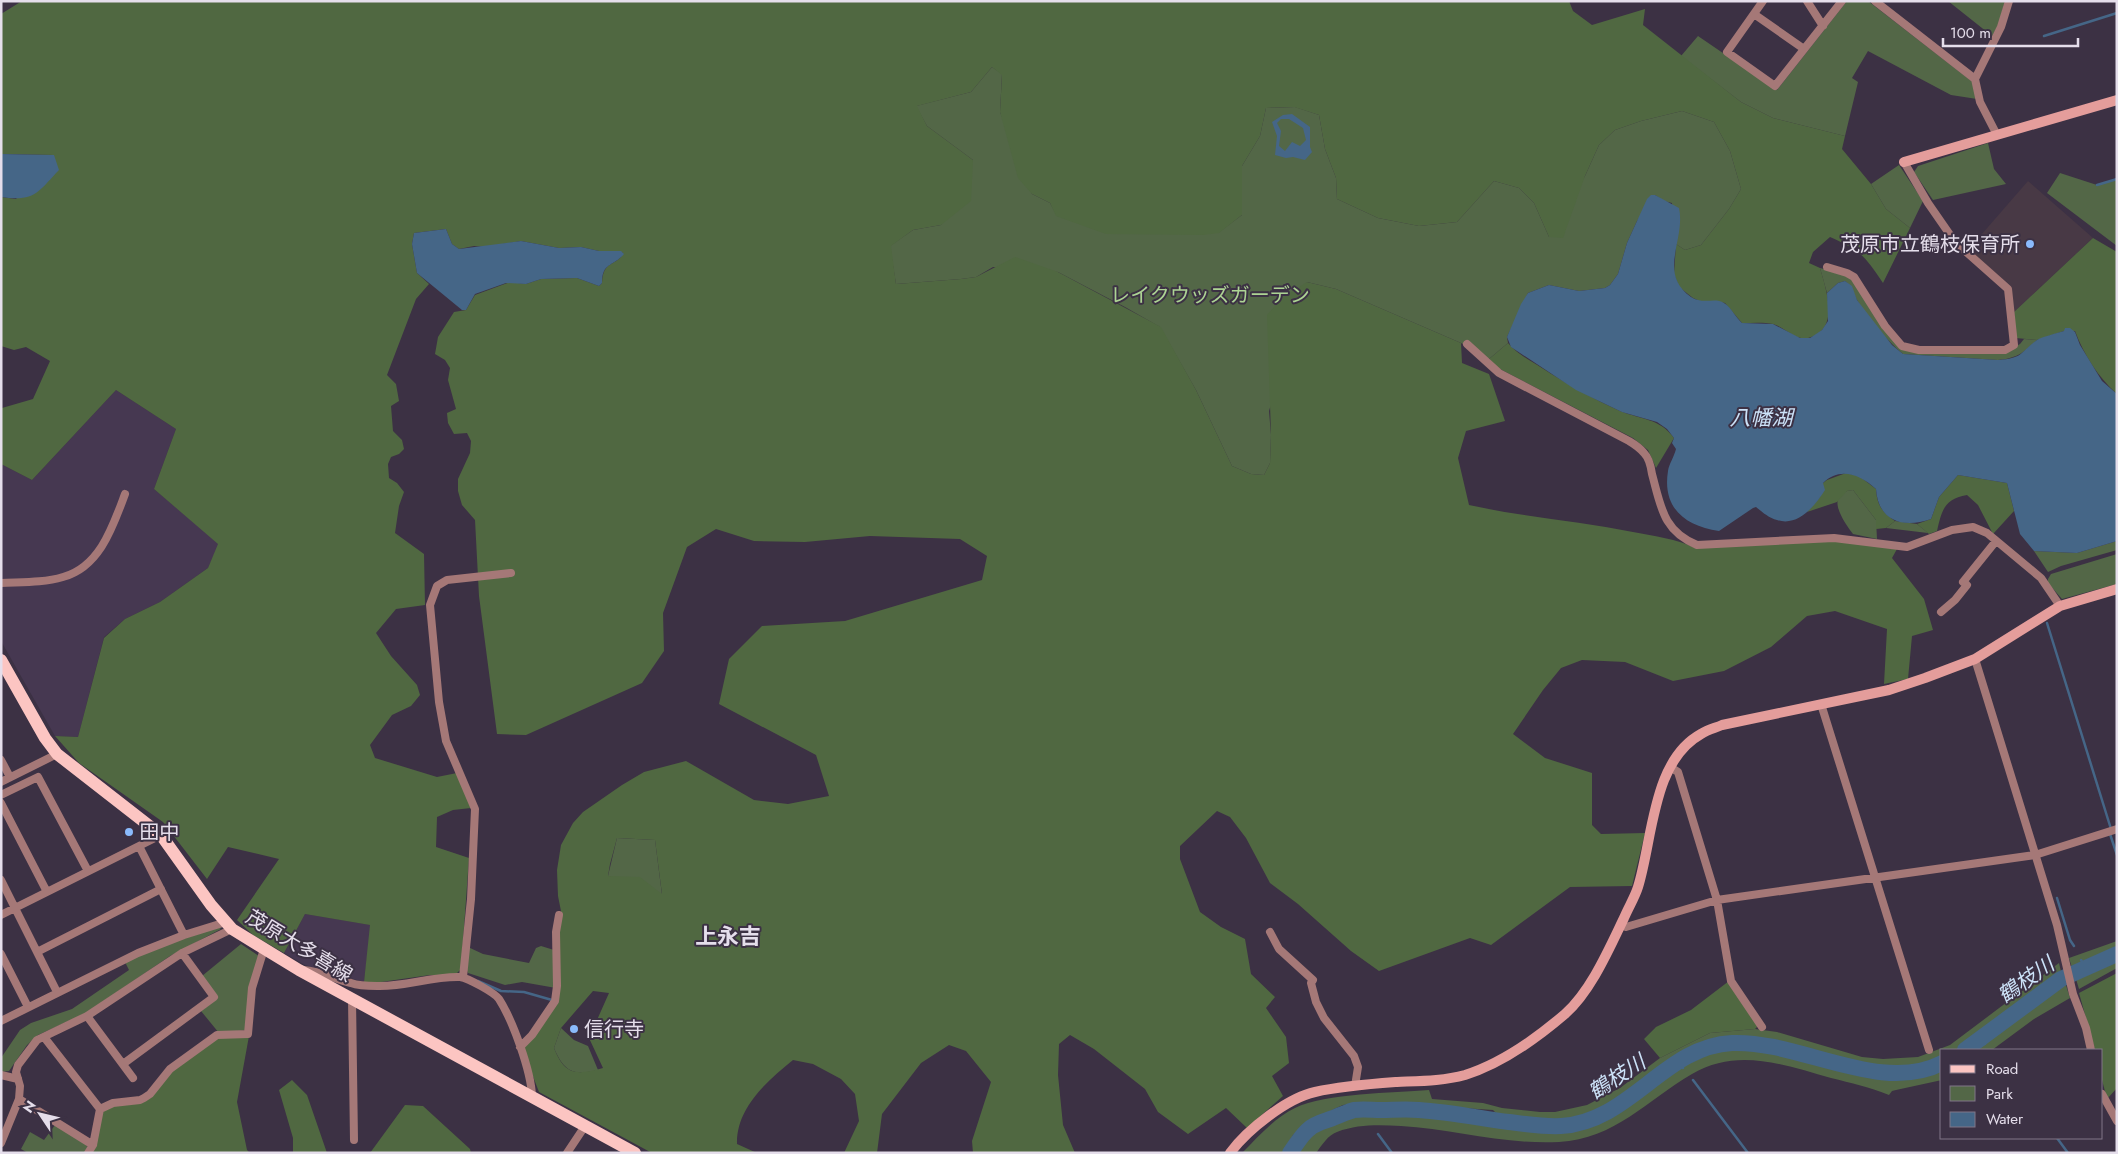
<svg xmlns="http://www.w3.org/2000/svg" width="2118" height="1154" font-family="Jost,'Noto Sans JP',sans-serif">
	<rect width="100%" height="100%" fill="#3c3144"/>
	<path fill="#463851" d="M116,390L176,429L154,489L219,544L208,568L160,602L125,619L104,637L78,737L55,736L1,641V464L32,480Z
		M305,914L371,925L364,982L305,965L284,953Z"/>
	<path fill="#483945" d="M2028,181L2093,238L2014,312L2011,286L1968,250Z"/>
	<path fill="#536747" d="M1847,1H1868L1974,83L1977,99L1951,95L1868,51L1852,78L1858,82L1845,136L1773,118L1741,102L1681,56L1698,36L1777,90Z
		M1948,1H2005L1998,26L1992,36Z
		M992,67L1002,74L1000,112L1032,194L1050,203L1057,216L1218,233L1242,215V166L1260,136L1266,108L1295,107L1319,115L1325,149L1336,178L1337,199L1378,218L1419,226L1457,222L1494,181L1519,188L1534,203L1549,237L1585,176L1599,145L1615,130L1641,121L1682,111L1714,122L1730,151L1741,189L1729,209L1701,245L1685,250L1676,244L1672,203L1664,201L1655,195L1637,221L1627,243L1618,274L1610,285L1605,288L1579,291L1549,285L1528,293L1507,337L1508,343L1489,359L1461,343L1336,289L1307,282L1269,411L1271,435L1270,463L1264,475L1251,474L1232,466L1196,390L1160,327L1125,307L1058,272L993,267L976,277L961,279L896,284L890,246L913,230L941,225L973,160L927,126L916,106L971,92Z
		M1988,143L1994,169L2006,184L1933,200L1914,172L1918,166Z
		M1899,165L1923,201L1910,228L1886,209L1871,184Z
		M2060,173L2097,185L2117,179V246L2047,193Z
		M1820,268L1843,274L1853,280L1900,347L2004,353L2020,344L2024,339L2037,340C2023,353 2018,358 1998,360L1903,354C1887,341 1868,318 1857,300C1853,293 1853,287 1845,281L1838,283L1827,293Z
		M1853,490L1876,520L1877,539L1853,534C1844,522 1823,493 1853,490Z
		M1895,521L1917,524L1928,533L1886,528Z
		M2117,541V550L2061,566L2048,572L2034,551L2077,553Z
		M2117,554V584L2062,599L2048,583V579L2051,574Z
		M617,838L655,840L662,895L608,876Z
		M218,926L221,929L170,956L86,1013L38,1035L27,1045L9,1071L1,1072V1058L20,1030L31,1023L72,1009L129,970L125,962L140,954Z
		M2117,941V951L2073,971L2069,958Z
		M241,944L259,956L246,1030L219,1033L201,1011L218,998L202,976Z
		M541,946L554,950L556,988L522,982L505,985L468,973L466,968L468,947L483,954L529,963L536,948Z
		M2117,957V968L2079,989L2075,976Z
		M2059,963L2062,976L2026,1000L1959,1050H1942V1061C1862,1094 1792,1020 1716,1042C1697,1048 1678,1056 1662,1068C1648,1079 1636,1092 1621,1102C1593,1120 1560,1125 1527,1121C1511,1119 1504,1122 1493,1110L1386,1103H1359L1343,1105L1334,1109L1293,1135L1283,1153H1242C1258,1137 1274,1118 1295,1108C1326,1093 1393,1093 1429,1090L1432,1099L1483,1103L1502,1108L1540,1112H1555L1587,1105L1620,1088L1660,1058L1710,1033L1755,1029L1777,1032L1862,1057L1883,1059L1918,1057L1950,1045Z
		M2065,982L2070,998L2034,1019L1992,1050H1968L2032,1003Z
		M561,1028L574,1040L588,1046L598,1070C574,1076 564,1072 554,1048Z
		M1760,1045L1882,1075H1906L1942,1065V1080L1896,1090L1892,1091L1889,1095C1870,1087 1851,1083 1831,1078C1784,1065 1738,1047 1692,1074C1647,1100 1615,1139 1559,1142C1506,1145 1453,1129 1401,1126C1379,1125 1358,1124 1337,1132C1328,1135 1322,1145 1316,1153H1294L1310,1131L1323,1123L1361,1112L1389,1111L1546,1128L1581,1123L1600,1118L1618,1109L1682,1062L1701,1052L1726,1046Z
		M55,1125L86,1144L88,1149L86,1153H28L21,1149L30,1132L44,1140Z"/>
	<path fill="#506841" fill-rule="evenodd" d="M22,1H1569L1573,11L1592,25L1645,9L1643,25L1741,102L1773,118L1845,136L1842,149L1871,184L1886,209L1910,228L1883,283C1865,256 1860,250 1830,237L1813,252L1809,263L1820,268C1825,286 1837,319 1819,333C1814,337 1807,339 1801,338C1791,336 1783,327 1773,324C1764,322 1752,323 1742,323L1725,303L1715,301L1702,302L1693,298L1679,287L1674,274L1676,244L1685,250L1701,245L1729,209L1741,189L1730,151L1714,122L1682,111L1641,121L1615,130L1599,145L1585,176L1563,238L1549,237L1534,203L1519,188L1494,181L1457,222L1419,226L1378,218L1337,199L1336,178L1325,149L1319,115L1294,107L1266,108L1260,136L1242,166V215L1219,233L1203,235L1106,234L1056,216L1050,203L1032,194L1018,178L1000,112L1002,75L992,67L971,92L917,106L927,126L973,160L971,201L941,225L913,230L891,246L896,284L961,279L976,277L1015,257L1058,272L1161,327L1196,390L1232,466L1251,474L1264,475L1270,463L1271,435L1267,315L1282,298L1307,282L1336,289L1461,343L1462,363L1489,374L1505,421L1466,431L1458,458L1469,505C1523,517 1578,521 1633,532C1655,536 1676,539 1696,548L1805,542H1845L1897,549L1892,558L1924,599L1933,630L1912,636L1908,679L1884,684L1887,629L1835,611L1807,616L1771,647L1724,671L1673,681L1625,662L1582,660L1561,668L1543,690L1513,734L1545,758L1592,773V825L1601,834L1645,833L1632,886L1570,887L1491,945L1470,938L1379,971L1351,951L1298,904L1270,883L1246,838L1230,817L1217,811L1180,846V859L1200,912L1221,927L1245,939L1251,974L1275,997L1266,1008L1286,1037L1289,1063L1272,1076L1283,1096L1247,1128L1226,1108L1188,1134L1158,1112L1145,1089L1094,1049L1070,1035L1059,1044L1058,1075L1063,1125L1075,1153H973L972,1141L991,1082L966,1051L949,1045L921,1063L882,1114L877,1153H844L859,1121L855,1094L841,1079L813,1064L793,1060C767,1081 736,1108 737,1144L757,1153H652L539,1092L522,1048L556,1002L557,946L561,911L558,896L557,870L561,845L573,823L583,812L622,785L644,772L686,761L754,800L788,804L829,796L816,755L719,704L729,659L762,626L845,621L982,580L987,556L960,539L870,536L805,542L754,541L716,529L687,547L663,613L664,651L642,683L526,735L497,734L479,596L475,520L462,505L458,491V479L470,453L471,441L467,433L454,434L448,423L447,413L456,409L448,380L450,368L445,360L435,354L438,337L454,312L466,310L475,295L510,282L526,284L541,279L577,278L599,286L602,283C603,259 617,267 623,253L618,251H599L581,247L559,248L521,241L485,247L474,246L459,249L452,244L446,229L414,233L412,244L417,273L429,284L416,299L387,375L396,384L399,401L391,406L393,431L402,440L404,449L399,454L391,457L388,464L389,478L397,483L404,492L399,506L395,533L424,554L425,605L396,609L376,633L391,656L417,685L420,695L411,706L392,715L370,745L375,758L437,777L457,773L471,808L453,810L437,817L436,847L469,858L461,969L455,975H430L374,983L364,982L370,925L305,914L284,953L253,935L237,920L279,859L228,847L207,879L163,822L79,763L55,736L78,737L104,638L125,619L160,602L208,568L218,544L154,489L176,429L116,390L32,480L1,464L2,408L33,399L50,361L26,347L14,350L1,346V197L16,199L54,155L1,154V14ZM617,838L655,840L662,894L640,877L608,876L610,864ZM593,991L609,993L589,1038L603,1068C577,1075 565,1076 554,1048L561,1028Z
		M2093,238L2117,252V394C2098,377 2084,355 2075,331H2064L2037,340L2016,338L2014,312Z
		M1508,343C1517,354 1531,361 1542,368C1567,384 1593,399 1620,411C1642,420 1659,418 1674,438L1656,468L1648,450L1633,438L1498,368L1489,359Z
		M1846,473L1859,476L1876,489C1877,505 1882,512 1895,521L1886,528L1876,529V520L1853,490L1847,491L1837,502L1807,512L1820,497L1823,483L1827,480Z
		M1958,475L2007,483L2014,511L1993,534L1978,505L1967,495C1944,499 1942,510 1937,531L1929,534L1917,524L1931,519L1939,497Z
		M2117,973V1088L2107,1099L2102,1080V1050H2095L2079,993Z
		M1729,981L1759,1025L1755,1029L1710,1033L1660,1058L1644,1039L1656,1027L1691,1010Z
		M249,1036L237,1102L247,1150L250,1153H91C95,1139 96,1111 111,1106C121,1103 133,1103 144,1102L170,1073L218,1038Z
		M292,1080L307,1095L327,1153H293V1138L279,1090Z
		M405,1105L423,1106L470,1149L471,1153H370Z"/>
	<path fill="#456687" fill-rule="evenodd" d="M1292,114L1310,127V147L1312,152L1305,160L1293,157L1286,158L1275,155L1277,136L1272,122L1283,115ZM1281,119H1289L1303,128L1306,140L1300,146L1292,142L1285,151L1279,146L1281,131L1277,123Z
		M1,154L54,155L59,170C38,192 35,202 1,197Z
		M1651,195H1655L1679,208C1686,240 1657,273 1691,297C1703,305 1715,297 1724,303C1731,307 1736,318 1742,323L1773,324L1800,338H1810L1822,330L1828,321L1827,293L1838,283L1845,281L1852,286L1857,300L1892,345L1903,354L1998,360C2024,358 2019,353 2037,340C2044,336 2055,334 2064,331L2065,328H2070L2075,332L2080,345L2102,381L2117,394V541L2077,553L2034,551L2020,534L2007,483L1958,475L1939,497L1931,519C1903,529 1878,521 1876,489C1861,475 1840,466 1823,483L1825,490C1815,506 1798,527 1777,520C1769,518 1762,512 1756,507L1753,508L1719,531C1685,526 1662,508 1668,471C1669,464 1674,457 1676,449L1672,443L1674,438L1667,429L1657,422L1622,412L1576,390L1511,347L1507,337L1521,304L1528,293L1549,285L1579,291L1605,288L1610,285L1618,274L1627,243L1647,199Z
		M446,229L452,244L459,249L521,241L559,248L581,247L599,251H621L624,254C613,267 602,262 602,283L599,286L577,278L541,279L526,284L506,283L475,294L466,310H462L417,273L412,244L414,233Z"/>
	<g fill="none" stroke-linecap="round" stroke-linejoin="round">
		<path stroke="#456687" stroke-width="2.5" d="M2044,36L2117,13
			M2097,185L2117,179
			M2047,623L2111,829
			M2110,834L2117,855
			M2057,898L2070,940L2074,946
			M2081,960L2086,968
			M478,981L501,991L524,992L552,1000
			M1981,1038L1985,1044
			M1678,1061L1683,1068
			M1693,1080L1748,1153
			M1378,1134L1392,1153
			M2057,1138L2068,1153"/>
		<path stroke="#456687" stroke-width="16" d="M1965,1050L2061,979L2117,954
			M1290,1153C1296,1145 1302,1134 1309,1129C1315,1123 1325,1121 1333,1118C1340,1115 1347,1112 1354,1110C1363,1109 1372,1110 1381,1110C1393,1110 1406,1109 1419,1110C1449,1112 1479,1118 1509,1122C1525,1124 1545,1127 1561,1126C1630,1122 1665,1046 1732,1043C1799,1040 1880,1095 1942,1063"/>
		<path stroke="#a57877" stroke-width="8" d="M1763,1L1727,52L1775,86L1842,1
			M1807,1L1823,26
			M1875,1L1975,79L1980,102L1997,135
			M1754,14L1804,49
			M1975,79L2001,27L2009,1
			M1827,267L1847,273L1854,277L1885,326L1902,346L1919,350H2005L2014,345L2008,289L1955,242L1928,203L1904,162
			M1467,344L1499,373L1629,441C1634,444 1640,448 1644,453C1649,458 1651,467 1652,474C1661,507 1663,531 1697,545L1834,538L1907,547L1952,530L1973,527L1987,533L2041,578L2060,606
			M1,583C22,582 43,583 63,577C100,567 113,526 125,494
			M1941,612L1955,600L1967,585L1963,582L1996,541
			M1975,659L2057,925L2073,994L2086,1028L2091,1050
			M1821,704L1929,1050
			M1,760L10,777
			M1670,767L1678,772L1717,900L1731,981L1762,1027
			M1,782L57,754
			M1,795L38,777L88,871
			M1,803L47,892
			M139,846L184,935
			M1,880L57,992
			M1,915L161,835
			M1620,925L1626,927L1717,900L2035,855L2117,829
			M1270,932L1279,949L1313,980L1311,983L1316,1002L1324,1018L1354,1056L1358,1067L1355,1086
			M37,952L161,889
			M1,954L28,1007
			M304,970C321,971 334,979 351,983C359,986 369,986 377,986C405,987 432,976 460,977C468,978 495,993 499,999C513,1021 531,1071 532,1096
			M463,977L471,899L475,809L446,741L439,702L430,605L437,586L447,580L511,573
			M352,999L354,1140
			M87,1016L133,1078
			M1,1021L138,953L184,935L226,922
			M44,1037L100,1109
			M520,1047L532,1035L555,1001L557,986L556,932L559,915
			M123,1064L214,997L182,953
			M1,1075L18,1079
			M2102,1094L2117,1121
			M19,1099L93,1145
			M1,1143L19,1099L20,1086L16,1072L18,1065L37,1040L87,1016L182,953L232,929
			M88,1153L93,1145L100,1109L113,1103L140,1100L144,1098L150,1094L170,1069L217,1035L248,1034L252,988L264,949
			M567,1153L585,1126"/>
		<path stroke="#e49d9b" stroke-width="10" d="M1904,162L2117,100
			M1230,1153C1247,1130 1287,1098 1315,1092C1342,1086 1370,1084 1397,1082C1420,1081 1443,1081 1465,1075C1500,1064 1537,1038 1565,1014C1591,991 1609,949 1624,918C1628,908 1635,897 1638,887C1653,839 1652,761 1701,734C1707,730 1715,728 1722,725L1889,690L1925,678L1975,659L2060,606L2117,589"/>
		<path stroke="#fcc5c2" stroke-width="12" d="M1,660L45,738L57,754L161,835L211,905L232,929L299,970L635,1153"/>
	</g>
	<g fill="#8abafc" stroke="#3c3144" stroke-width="2">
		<circle cx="2030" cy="244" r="5"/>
		<circle cx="129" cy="832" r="5"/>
		<circle cx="574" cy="1029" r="5"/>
	</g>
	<g text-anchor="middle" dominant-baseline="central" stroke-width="4" stroke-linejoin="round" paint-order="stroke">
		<g font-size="20" fill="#e5deeb" stroke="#3c3144" text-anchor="start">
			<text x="2020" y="244" text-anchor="end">茂原市立鶴枝保育所</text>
			<text x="139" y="832">田中</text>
			<text x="584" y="1029">信行寺</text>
		</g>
		<g font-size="20" fill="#add494" stroke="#3c3144">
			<text x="1210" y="295">レイクウッズガーデン</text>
		</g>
		<g font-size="20" fill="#e5deeb" stroke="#3c3144">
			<text transform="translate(299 946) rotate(31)">茂原大多喜線</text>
		</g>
		<g font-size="21" font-style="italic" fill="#cce2f8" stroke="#3c3144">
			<text x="1761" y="418">八幡湖</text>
			<text transform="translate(2026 980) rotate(-35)">鶴枝川</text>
			<text transform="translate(1617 1077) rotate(-33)">鶴枝川</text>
		</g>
		<g font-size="22" font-weight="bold" fill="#e5deeb" stroke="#3c3144">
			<text x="728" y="936">上永吉</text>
		</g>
	</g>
	<rect width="2118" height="1154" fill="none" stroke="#e5deeb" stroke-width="5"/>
	<rect x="1940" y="1049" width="162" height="90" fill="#3c3144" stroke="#807687"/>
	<rect x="1950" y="1065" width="25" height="8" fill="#fcc5c2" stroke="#807687"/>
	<text x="1986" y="1074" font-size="15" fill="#e5deeb">Road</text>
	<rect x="1950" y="1086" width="25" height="15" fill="#536747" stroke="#807687"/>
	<text x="1986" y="1099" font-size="15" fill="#e5deeb">Park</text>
	<rect x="1950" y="1112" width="25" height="15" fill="#456687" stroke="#807687"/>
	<text x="1986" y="1124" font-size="15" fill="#e5deeb">Water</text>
	<g transform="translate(40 1114) rotate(305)" stroke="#3c3144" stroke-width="4" paint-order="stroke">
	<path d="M0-4L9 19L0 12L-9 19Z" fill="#e5deeb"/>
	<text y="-8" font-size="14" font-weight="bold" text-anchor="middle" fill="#e5deeb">N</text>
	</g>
	<path d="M1943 38v8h135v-8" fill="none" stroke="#e5deeb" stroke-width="2.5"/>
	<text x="1950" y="38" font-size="15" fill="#e5deeb" stroke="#3c3144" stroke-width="4" paint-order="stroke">100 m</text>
</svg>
